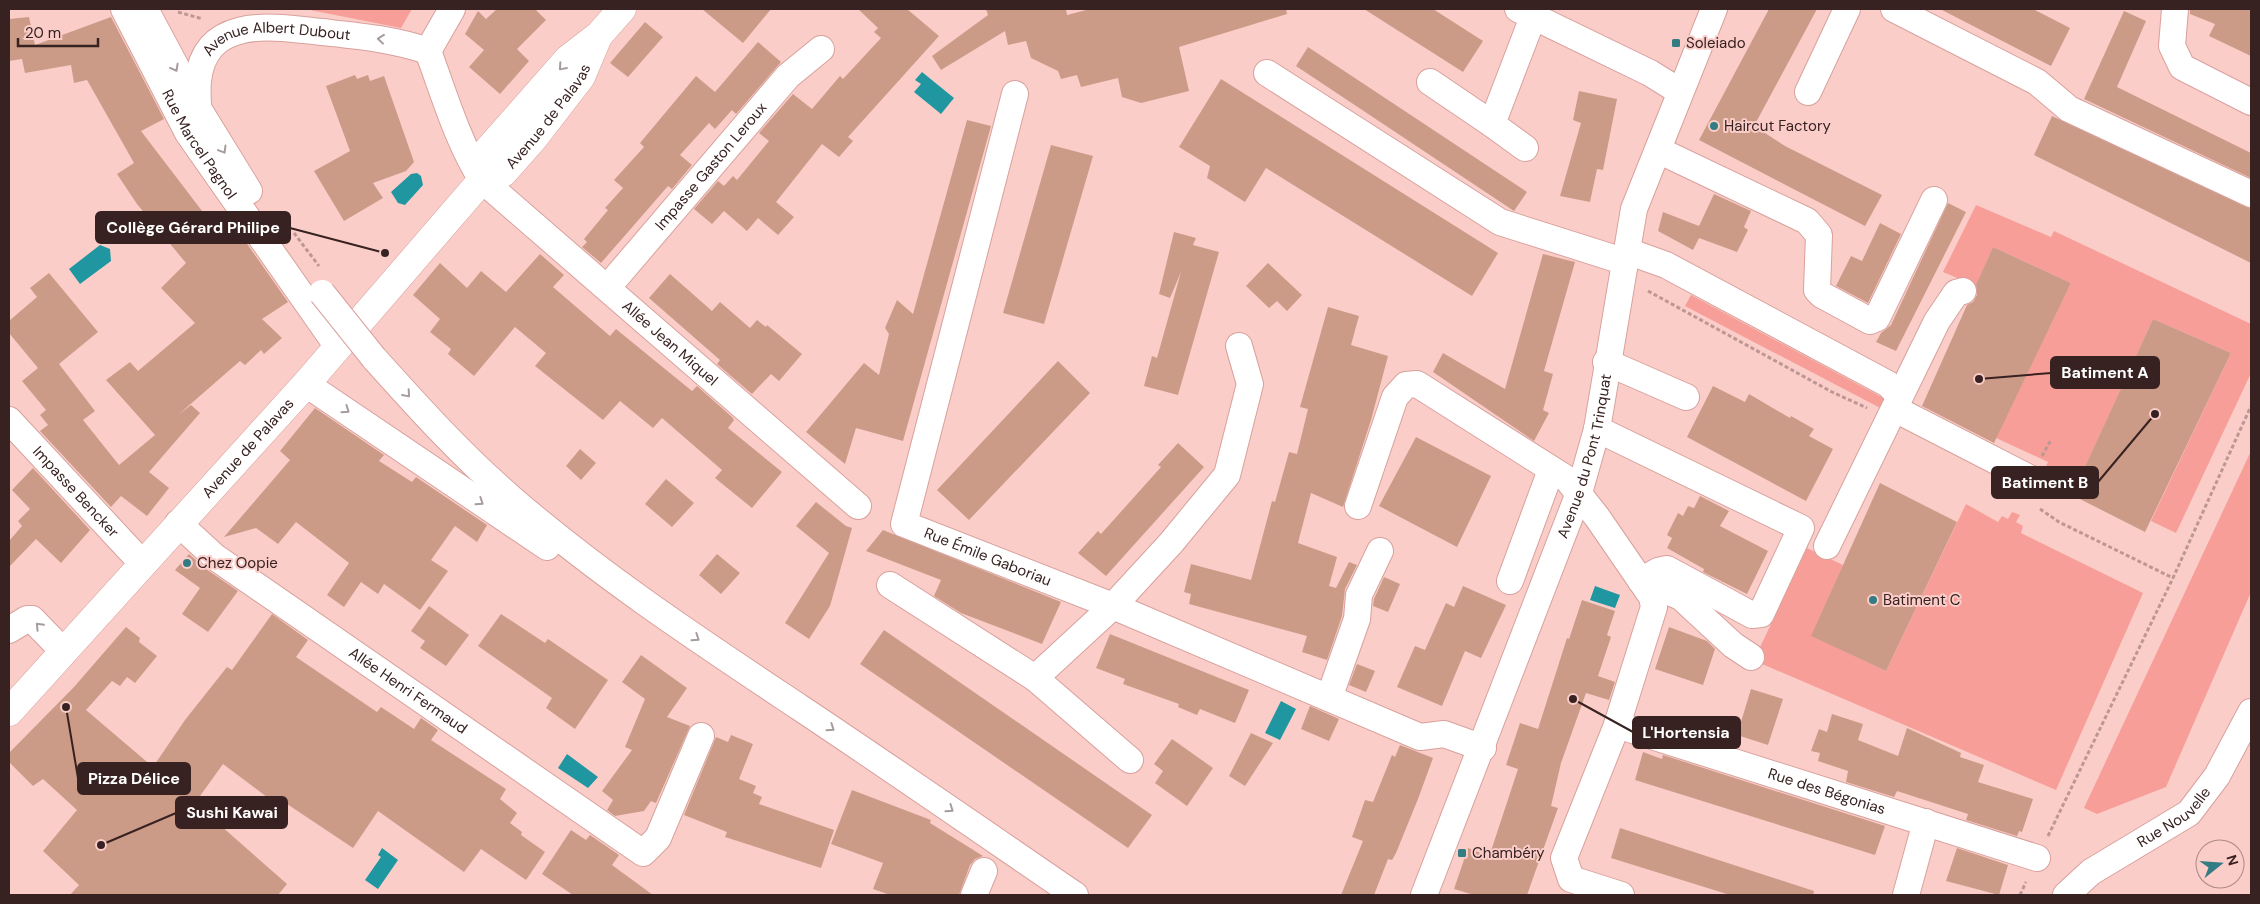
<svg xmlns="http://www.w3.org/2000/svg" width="2260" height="904" font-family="'DM Sans',sans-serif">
	<rect width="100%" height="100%" fill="#fbcdc9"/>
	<path fill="#f89e98" d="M305,9H412L401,28Z
		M1976,205L2051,237L2054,231L2251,324V373L2176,533L2151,521L2231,353L2153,319L2075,489L2068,486L2065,491L2059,489L2057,494L2053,492L2056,485L2050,482L2053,475L2044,471L2048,462L1996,438L2071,283L1993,247L1976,286L1943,272Z
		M1691,295L1889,401L1886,411L1685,306Z
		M2251,451V592L2166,787L2097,814L2084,808Z
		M1966,504L1998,522L2002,516L2008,519L2012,512L2020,515L2016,522L2023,526L2021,533L2143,593L2056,790L1762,664L1753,662L1807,548L1843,565L1812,636L1886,671Z"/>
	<path fill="#1f96a0" d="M922,72L954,98L941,114L914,92L921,84L915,80Z
		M417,173L421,176L423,185L405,205L398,203L391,192L411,174Z
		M100,245L110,249L111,261L80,284L69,269Z
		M1595,586L1620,595L1615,608L1590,600Z
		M1281,701L1296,709L1280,740L1265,733Z
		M567,754L598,777L588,788L558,768Z
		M382,848L398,860L378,889L365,880L381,857L378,855Z"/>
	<path fill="#cc9b87" d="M497,9H535L546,20L517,49L529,61L500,94L469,67L484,50L465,34L478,11L486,19Z
		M702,9H771L743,43Z
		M858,9H907L939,36L848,137L853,141L839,157L822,144L776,202L794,217L778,235L758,218L747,231L724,211L712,224L694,209L718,181L724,186L733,176L737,180L769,141L759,133L793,94L812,109L840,76L843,79L881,38L874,32L878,28Z
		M986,9H1066L1067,15L1090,9H1286L1287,14L1179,47L1189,91L1141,103L1122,97L1118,78L1081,87L1077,75L1061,79L1058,71L1031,58L1026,41L1008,45L1005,31L941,70L932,56L988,15Z
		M1364,9H1433L1483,41L1463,72Z
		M1769,9H1817L1754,126L1785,146L1882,195L1865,226L1699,140Z
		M1940,9H2033L2070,28L2051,66Z
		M2190,9H2251V56L2209,36L2215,24L2190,14Z
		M2124,11L2146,21L2117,87L2251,153V178L2084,99Z
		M29,17L35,45L111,17L164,119L141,131L212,224L226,214L288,302L262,319L282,338L264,354L261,350L245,365L240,361L178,415L191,405L200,413L149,472L169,488L147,516L121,496L111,507L40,431L48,425L40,415L46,410L22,381L38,368L9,333V321L37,297L30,288L49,273L98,332L59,364L95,411L83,420L119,465L155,435L106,380L130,362L138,371L195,323L161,288L186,263L137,204L117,174L134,163L87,80L74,83L71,65L25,73L22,59L9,61V19Z
		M645,22L663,37L628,77L610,63Z
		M758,42L781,62L736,114L732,110L715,129L709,123L680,155L692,165L672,189L668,186L601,263L582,247L587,242L584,239L608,210L605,208L623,188L614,180L644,147L640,143L696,76L715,92Z
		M1308,47L1527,192L1514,211L1296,66Z
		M355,75L357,79L368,75L370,81L384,76L414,162L406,171L373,183L383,198L344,221L314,171L350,151L326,86Z
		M1221,79L1498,253L1472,296L1266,168L1245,202L1207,178L1210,166L1179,147Z
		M1579,91L1617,99L1603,170L1597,169L1590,202L1560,196L1581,123L1573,120Z
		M2052,116L2251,209V263L2034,155Z
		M967,120L991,126L903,441L856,428L845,464L806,432L864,363L879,375L889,334L885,328L897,300L913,314Z
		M1051,145L1093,156L1044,324L1003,313Z
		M1714,194L1751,211L1744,227L1748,230L1737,252L1699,238L1693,250L1658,231L1663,212L1699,226Z
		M1948,203L1966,212L1896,351L1876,342L1881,333L1891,325Z
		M1880,223L1901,234L1868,303L1836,286L1851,256L1862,261Z
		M1174,232L1196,238L1193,245L1219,252L1178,395L1144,386L1152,356L1157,358L1181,272L1170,298L1159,294Z
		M1993,247L2071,283L1994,443L1922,406L1967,305L1973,302L1977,295L1976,285Z
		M540,254L564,275L553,287L610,336L616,329L692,391L697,386L732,417L734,420L728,428L782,472L752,508L715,478L722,470L662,418L653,428L620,401L603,420L535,366L546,353L515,327L474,376L448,354L451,349L430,332L440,319L413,295L440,263L467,288L481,271L506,292Z
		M1543,254L1575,262L1544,371L1553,374L1543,410L1549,413L1534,441L1433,372L1443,353L1505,389Z
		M1268,263L1302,295L1287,311L1277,301L1269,308L1246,286Z
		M670,274L712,311L720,302L750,328L757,320L766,327L767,325L802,354L779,381L771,374L752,394L717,364L720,360L649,298Z
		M1328,307L1359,316L1351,345L1388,356L1371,420L1343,507L1311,493L1298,543L1337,557L1329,586L1336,588L1349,562L1357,565L1345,589L1342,616L1327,660L1302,652L1307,636L1189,604L1191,594L1184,592L1191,564L1251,580L1272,501L1275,502L1289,452L1297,454L1308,409L1300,407Z
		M2153,319L2231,353L2145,532L2072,495Z
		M1058,361L1090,393L969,520L937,490Z
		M1713,386L1745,402L1749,394L1790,418L1791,416L1814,429L1809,436L1833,449L1806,501L1687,437Z
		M315,408L384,455L379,461L412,482L416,477L487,525L477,542L455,526L431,560L448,571L420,610L384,584L378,594L361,582L344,607L327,595L349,563L296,522L278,544L256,528L224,537L290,460L280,451Z
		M1416,437L1491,476L1457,547L1379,506Z
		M1178,443L1204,467L1106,576L1078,553L1098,531L1101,534L1161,467L1158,465Z
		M580,449L596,463L581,480L566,466Z
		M33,468L90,530L61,563L36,539L9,567V541L22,526L18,521L30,509L12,490Z
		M666,479L694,503L672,527L645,504Z
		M1880,483L1957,522L1886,671L1811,636Z
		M1700,496L1729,511L1720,526L1768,551L1747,594L1703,572L1704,569L1667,548L1672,538L1667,535L1678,513L1683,516L1688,506L1694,508Z
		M816,502L846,526L852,528L830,606L809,639L785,623L829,553L796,526Z
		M883,530L1061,602L1042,644L961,613L934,596L941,580L866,551Z
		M189,554L206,569L238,591L208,632L182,614L200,588L175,570Z
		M717,554L740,573L721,594L699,575Z
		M1384,577L1400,584L1388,612L1373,606L1374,599Z
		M1463,586L1506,605L1481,658L1465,651L1442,706L1397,687L1415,646L1425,650L1446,603L1454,607Z
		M1582,600L1615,611L1607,635L1611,637L1598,676L1615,682L1609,700L1586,693L1561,763L1551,806L1558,808L1527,895H1474L1454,889L1468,848L1488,856L1489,850L1491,851L1518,769L1506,765L1520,723L1538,729L1567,638L1569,639Z
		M429,606L469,635L446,666L420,648L425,641L411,631Z
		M272,614L308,640L296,657L377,712L381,707L414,729L421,718L438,730L431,740L506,789L500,799L517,813L510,823L522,832L521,835L545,852L526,880L481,849L464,872L378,811L353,848L278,798L275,803L223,764L195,803L287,884L278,895H70L79,885L43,851L77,810L43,779L33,786L9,762V753L74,687L126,627L140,638L139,642L157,656L135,683L127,677L120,686L112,681L86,710L153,767L185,720L227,667L232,670Z
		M501,614L545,643L548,639L608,680L575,729L546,708L552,698L478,646Z
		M1669,627L1707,641L1715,649L1703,685L1655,669Z
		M884,630L1152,815L1128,848L860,664Z
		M1110,634L1249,690L1235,723L1200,709L1197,715L1178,707L1179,704L1123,684L1125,679L1096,668Z
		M641,655L687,688L667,717L690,726L656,803L651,801L644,811L615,816L607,810L613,800L602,791L632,750L625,747L645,699L622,682Z
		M1357,664L1375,671L1366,692L1349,685Z
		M1751,689L1783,699L1768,745L1737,735Z
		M1310,706L1339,719L1329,741L1301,729Z
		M1832,714L1863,724L1858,740L1898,756L1907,728L1961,753L1960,757L1984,765L1978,782L2033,799L2022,832L2019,831L2017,836L1966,820L1968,814L1897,791L1894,797L1846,782L1848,771L1818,761L1820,753L1811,751L1819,729L1827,732Z
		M1251,733L1273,743L1245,786L1229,776Z
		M731,735L753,744L739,779L756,786L753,793L762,797L759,804L834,830L821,868L725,837L727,832L684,815L716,737L728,742Z
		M1172,739L1213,768L1187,806L1155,783L1163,771L1154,764Z
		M1400,745L1433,758L1418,799L1396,853L1392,860L1388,859L1374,895H1341L1363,841L1352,837L1365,800L1373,802L1392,755L1395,757Z
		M1643,752L1662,759L1663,755L1885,826L1875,855L1635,780Z
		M852,790L931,820L930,823L983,856L975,859L970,865L959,895H890L873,889L883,863L831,844Z
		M1620,828L1814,891L1813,895H1730L1611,858Z
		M571,830L586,840L590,835L619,855L612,865L653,895H573L542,874Z
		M1957,848L2008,865L1999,895L1946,881Z"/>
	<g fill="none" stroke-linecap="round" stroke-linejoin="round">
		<defs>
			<g id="minor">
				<path id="s1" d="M124,9L188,133L338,347"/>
				<path d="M145,9L198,108L249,191"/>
				<path d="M1518,9L1650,73L1679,91"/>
				<path d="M1894,9L2037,82L2069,109L2251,194"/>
				<path d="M2175,9L2172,46L2182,67L2251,102"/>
				<path id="s2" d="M428,51C444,94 457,140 482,180L858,506"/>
				<path d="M428,51L452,9"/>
				<path d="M1267,73L1500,222L1626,262"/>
				<path d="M1430,82L1492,124L1533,17"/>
				<path d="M1808,92L1847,9"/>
				<path id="s3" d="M1015,94L904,524L1113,606L1420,737L1444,734L1483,748"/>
				<path id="s4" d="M198,108C198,100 197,90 198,81C205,14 275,27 322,32C359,36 393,39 428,51"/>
				<path d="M1492,124L1525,148"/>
				<path d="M1658,150L1807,221L1819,235L1817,290L1822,295L1870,321L1877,318L1934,200"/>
				<path d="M1627,251L1666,265L1888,384L1900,396"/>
				<path id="s5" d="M607,288L788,76L821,49"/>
				<path d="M374,358C418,407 461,455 511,498C601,576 700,641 799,707C892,769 983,832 1075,895"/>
				<path d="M1606,362L1686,397"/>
				<path d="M306,384L547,547"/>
				<path d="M1895,409L2039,483"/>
				<path id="s6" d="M9,420L142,563"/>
				<path d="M1597,429L1801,528L1761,614L1752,615L1667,569L1658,571L1641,581"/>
				<path d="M1358,506L1395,397L1406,385L1417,384L1567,479L1597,517L1652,597L1654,607L1617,725L1564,858L1571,879L1621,895"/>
				<path id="s7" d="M178,523L215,557L643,853L658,838L701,736"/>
				<path d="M1827,546L1937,321L1956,293L1963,291"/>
				<path d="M1510,581L1551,470"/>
				<path d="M1641,581L1681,597L1733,645L1751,657"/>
				<path d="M890,585L1035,678L1130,760"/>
				<path d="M9,630L27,619H32L64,652"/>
				<path d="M1035,678L1113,606L1171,543L1227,475L1250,384L1239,346"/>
				<path d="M1329,698L1357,619L1359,595L1380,551"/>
				<path id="s8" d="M1617,725L2037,858"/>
				<path d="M974,895L984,871"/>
				<path id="s9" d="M1424,895L1579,493L1597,429L1634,209L1714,9"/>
				<path d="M1906,895L1926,822"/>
				<path id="s10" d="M2066,895L2091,872L2189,813L2217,776L2251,712"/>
			</g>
			<g id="major">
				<path id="s11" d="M482,180L503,173L534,138L581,77L597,39"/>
				<path id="s12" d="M9,712L306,384L482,180L487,151L568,59L599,35L622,9"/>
			</g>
		</defs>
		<use href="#minor" stroke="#d8a19c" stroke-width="28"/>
		<use href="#major" stroke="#d8a19c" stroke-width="29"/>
		<path stroke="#bd9794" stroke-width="3" stroke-dasharray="4 2.5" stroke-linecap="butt" d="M178,12L203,19
			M294,233L319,266
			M1648,291L1832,392L1867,408
			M2042,456L2051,440
			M2040,509L2059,522L2173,578
			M2048,836L2173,578L2251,406
			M2020,895L2026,882"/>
		<use href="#minor" stroke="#fff" stroke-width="26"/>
		<use href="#major" stroke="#fff" stroke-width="28"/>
		<defs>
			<path id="minor-bridge" d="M322,293L374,358"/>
		</defs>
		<use href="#minor-bridge" stroke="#d8a19c" stroke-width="28" stroke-linecap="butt"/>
		<use href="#minor-bridge" stroke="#fff" stroke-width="26"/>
	</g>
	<defs><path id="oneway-chevron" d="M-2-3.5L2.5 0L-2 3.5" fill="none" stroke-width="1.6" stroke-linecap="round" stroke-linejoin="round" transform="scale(1.25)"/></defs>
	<g stroke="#a59c9b">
		<use href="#oneway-chevron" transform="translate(381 39) rotate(-174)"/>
		<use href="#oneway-chevron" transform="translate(562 67) rotate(131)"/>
		<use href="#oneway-chevron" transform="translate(175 68) rotate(61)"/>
		<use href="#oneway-chevron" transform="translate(223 150) rotate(59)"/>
		<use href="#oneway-chevron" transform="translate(407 394) rotate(49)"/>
		<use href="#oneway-chevron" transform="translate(346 410) rotate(35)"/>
		<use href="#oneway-chevron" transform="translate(480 502) rotate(34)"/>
		<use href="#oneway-chevron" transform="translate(39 626) rotate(-134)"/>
		<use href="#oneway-chevron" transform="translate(696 638) rotate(34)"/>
		<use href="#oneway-chevron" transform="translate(831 728) rotate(34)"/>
		<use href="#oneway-chevron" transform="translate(950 809) rotate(35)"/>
	</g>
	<g fill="#347c83" stroke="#fbcdc9" stroke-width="2">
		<rect x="1671" y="38" width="10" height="10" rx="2.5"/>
		<circle cx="1714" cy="126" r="5"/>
		<circle cx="187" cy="563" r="5"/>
		<circle cx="1873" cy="600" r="5"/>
		<rect x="1457" y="848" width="10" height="10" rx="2.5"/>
	</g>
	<g text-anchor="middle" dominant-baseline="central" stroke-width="4" stroke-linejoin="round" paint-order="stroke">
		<g font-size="15" fill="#372221" stroke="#fbcdc9" text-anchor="start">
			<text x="1686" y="43">Soleiado</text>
			<text x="1724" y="126">Haircut Factory</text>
			<text x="197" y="563">Chez Oopie</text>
			<text x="1883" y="600">Batiment C</text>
			<text x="1472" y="853">Chambéry</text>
		</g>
		<g font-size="15" fill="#372221" stroke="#fbcdc9">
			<text stroke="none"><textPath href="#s4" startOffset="132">Avenue Albert Dubout</textPath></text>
			<text stroke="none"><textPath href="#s11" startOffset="95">Avenue de Palavas</textPath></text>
			<text stroke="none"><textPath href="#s1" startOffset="155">Rue Marcel Pagnol</textPath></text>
			<text stroke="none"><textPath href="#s5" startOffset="160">Impasse Gaston Leroux</textPath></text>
			<text stroke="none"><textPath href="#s2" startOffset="389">Allée Jean Miquel</textPath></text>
			<text stroke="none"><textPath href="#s12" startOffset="356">Avenue de Palavas</textPath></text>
			<text stroke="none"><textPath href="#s9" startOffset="468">Avenue du Pont Trinquat</textPath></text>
			<text stroke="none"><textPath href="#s6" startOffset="98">Impasse Bencker</textPath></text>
			<text stroke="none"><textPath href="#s3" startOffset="534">Rue Émile Gaboriau</textPath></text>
			<text stroke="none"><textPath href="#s7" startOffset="285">Allée Henri Fermaud</textPath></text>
			<text stroke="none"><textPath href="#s8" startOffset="220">Rue des Bégonias</textPath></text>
			<text stroke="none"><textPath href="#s10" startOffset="134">Rue Nouvelle</textPath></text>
		</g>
	</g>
	<path fill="none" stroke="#372221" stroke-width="2" d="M385 253L290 228M1979 379L2051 373M2155 414L2098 482M1573 699L1633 732M66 707L78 778M101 845L176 813"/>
	<g fill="#372221" stroke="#fbcdc9" stroke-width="2">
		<circle cx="385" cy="253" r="5"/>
		<circle cx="1979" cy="379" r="5"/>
		<circle cx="2155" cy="414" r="5"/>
		<circle cx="1573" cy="699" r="5"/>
		<circle cx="66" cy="707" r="5"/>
		<circle cx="101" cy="845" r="5"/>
	</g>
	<g fill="#372221" stroke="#372221" stroke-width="2">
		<rect x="96" y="212" width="194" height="31" rx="5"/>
		<rect x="2051" y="357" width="108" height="31" rx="5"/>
		<rect x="1992" y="467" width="106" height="31" rx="5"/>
		<rect x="1633" y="717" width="107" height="31" rx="5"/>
		<rect x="78" y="763" width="112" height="31" rx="5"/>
		<rect x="176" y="797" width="111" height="31" rx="5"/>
	</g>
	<g font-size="16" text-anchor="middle" font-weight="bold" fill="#fff">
		<text x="193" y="233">Collège Gérard Philipe</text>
		<text x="2105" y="378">Batiment A</text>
		<text x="2045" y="488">Batiment B</text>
		<text x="1686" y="738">L'Hortensia</text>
		<text x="134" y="784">Pizza Délice</text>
		<text x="232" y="818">Sushi Kawai</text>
	</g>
	<rect width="2260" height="904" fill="none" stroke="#372221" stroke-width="20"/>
	<g transform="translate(2220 864) rotate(73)"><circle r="24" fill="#fbcdc9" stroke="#ad8986"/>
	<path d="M0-4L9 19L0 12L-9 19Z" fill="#347c83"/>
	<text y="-8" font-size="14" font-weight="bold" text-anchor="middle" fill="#372221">N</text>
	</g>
	<path d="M18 38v8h80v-8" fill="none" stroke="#372221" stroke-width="2.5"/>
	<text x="25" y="38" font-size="15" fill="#372221" stroke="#fbcdc9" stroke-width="4" paint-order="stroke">20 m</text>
</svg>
